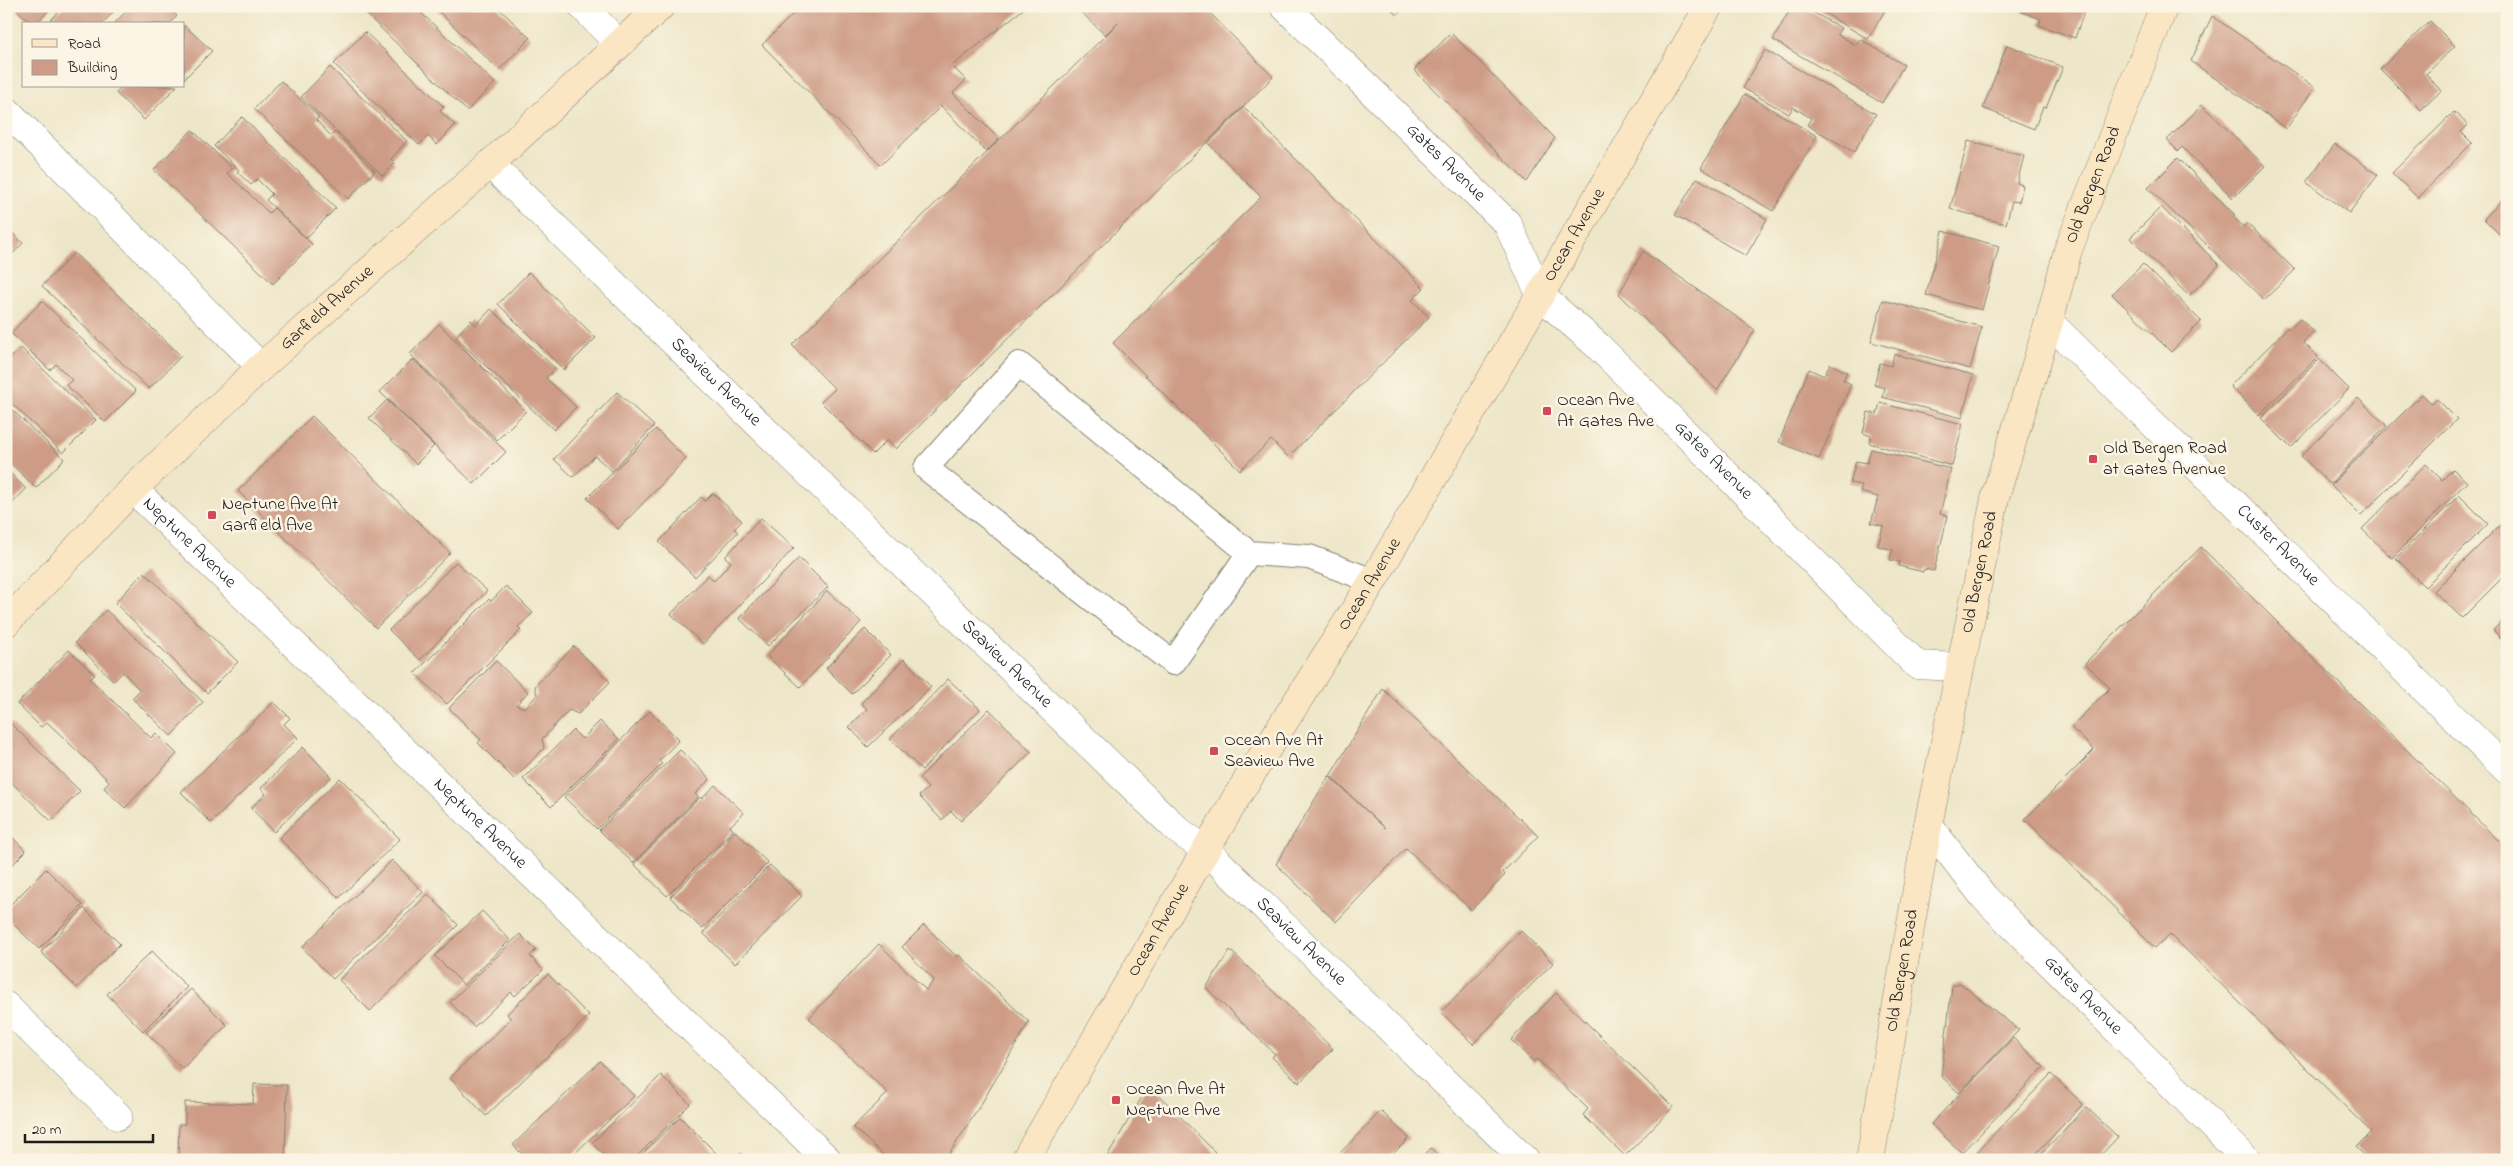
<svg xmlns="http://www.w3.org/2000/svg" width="2513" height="1166" font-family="'Indie Flower',sans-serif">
	<rect width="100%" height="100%" fill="#fcf5e5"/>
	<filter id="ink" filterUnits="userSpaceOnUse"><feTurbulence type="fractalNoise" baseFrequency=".02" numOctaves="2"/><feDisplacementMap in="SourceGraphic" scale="10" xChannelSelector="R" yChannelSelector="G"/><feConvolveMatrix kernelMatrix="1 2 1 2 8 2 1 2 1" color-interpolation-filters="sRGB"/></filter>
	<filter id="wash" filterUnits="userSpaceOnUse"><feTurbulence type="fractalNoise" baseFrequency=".0096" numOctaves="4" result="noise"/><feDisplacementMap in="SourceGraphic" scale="20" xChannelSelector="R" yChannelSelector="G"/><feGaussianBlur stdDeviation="1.12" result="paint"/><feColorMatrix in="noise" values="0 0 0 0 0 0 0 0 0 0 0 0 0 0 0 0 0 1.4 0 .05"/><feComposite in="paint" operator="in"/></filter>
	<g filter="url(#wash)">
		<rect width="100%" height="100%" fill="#ede6c8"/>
		<g id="blocks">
			<path fill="#ce9c86" d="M13,6H53L36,24H32Z
				M64,6H119L102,24H47Z
				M131,6H167L177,16L169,24H114Z
				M374,6H414L495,83L467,111L366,14Z
				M433,6H496L530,38L499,70Z
				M801,6H1027L952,66L966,80L953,93L999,139L986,152L941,106L881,165L762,45Z
				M1075,6H1203L1273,77L896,449L887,440L873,454L821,402L835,389L792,345L1118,23L1105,35Z
				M1389,6H1406L1396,15Z
				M1792,6H1802L1841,28L1837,34L1856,45L1860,39L1904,65L1882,103L1773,40Z
				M1813,6H1886L1887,7L1868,39Z
				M2024,6H2086L2075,38L2039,25L2041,19L2022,12Z
				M2212,16L2315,87L2286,129L2191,61Z
				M2430,21L2455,46L2426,74L2441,91L2421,110L2380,69Z
				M184,25L212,51L184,79Z
				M365,32L444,107L440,111L455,125L437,145L428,136L419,145L334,64Z
				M1451,33L1555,138L1527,182L1414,70Z
				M2007,45L2063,67L2046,108L2043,107L2034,129L1983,108Z
				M1765,50L1876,114L1854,152L1807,125L1811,118L1793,107L1789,114L1743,88Z
				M330,67L407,141L391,159L395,163L383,176L301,97Z
				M281,81L319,117L316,120L331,136L335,132L375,171L348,199L254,109Z
				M122,86H177L144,120L116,93Z
				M1745,94L1817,136L1773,211L1701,168Z
				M2202,105L2265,166L2233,198L2182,147L2178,151L2167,140Z
				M1244,107L1424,288L1412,300L1429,317L1288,457L1271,440L1240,470L1113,343L1261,197L1208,143Z
				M2454,112L2468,125L2461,132L2472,143L2418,198L2392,173Z
				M242,117L336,208L306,238L266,200L272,194L257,179L251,185L237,172L239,170L214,146Z
				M192,130L232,168L227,173L269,213L274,208L312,244L273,284L154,170Z
				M1968,141L2024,156L2017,183L2023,185L2019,202L2012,201L2006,224L1950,209Z
				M2335,144L2378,175L2349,213L2306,182Z
				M2178,158L2235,215L2233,216L2243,227L2247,223L2295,270L2264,300L2148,188Z
				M1697,178L1767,219L1746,256L1675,215Z
				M2507,195V242L2484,219Z
				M2161,207L2219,265L2189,296L2130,238Z
				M6,227L23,243L6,261Z
				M1943,231L1999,246L1982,310L1926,295Z
				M1643,251L1755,330L1717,390L1619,294Z
				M74,253L181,356L149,389L42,286Z
				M2143,264L2201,321L2171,352L2112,294Z
				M529,272L596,338L564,370L498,304Z
				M1883,300L1982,327L1970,369L1871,342Z
				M42,301L136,391L105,422L66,385L72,380L56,364L50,370L11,333Z
				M491,309L556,369L546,378L576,407L554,430L455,337L471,320L476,325Z
				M2300,319L2314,332L2303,342L2318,357L2259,415L2230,386L2288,327L2290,329Z
				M439,324L526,411L497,440L410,354Z
				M21,348L96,420L63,453L6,398V362Z
				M1894,354L1973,375L1962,418L1882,397L1885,388L1874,385L1880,363L1891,366Z
				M413,359L506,452L474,484L380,392Z
				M2319,359L2349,389L2291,448L2261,418Z
				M1830,364L1847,372L1843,380L1851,384L1819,459L1779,442L1809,369L1824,376Z
				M617,392L654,426L612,471L595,456L573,477L554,459Z
				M2422,394L2432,404L2437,399L2457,419L2361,515L2331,485Z
				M2358,398L2387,426L2330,484L2301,456Z
				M387,400L434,446L416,464L369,418Z
				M1880,403L1963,424L1952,466L1869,443L1871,436L1863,433L1868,412L1877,414Z
				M6,404L64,459L36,488L6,459Z
				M312,416L450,553L376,628L238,491Z
				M656,429L686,459L618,529L587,498Z
				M1871,449L1951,469L1940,514L1948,516L1934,571L1924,569L1923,572L1899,566L1900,562L1890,560L1893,550L1878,546L1883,526L1871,523L1878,497L1860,492L1862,485L1850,483L1856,461L1867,463Z
				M2426,464L2442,480L2453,469L2467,482L2392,558L2362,529Z
				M6,469L26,489L6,510Z
				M713,493L742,521L734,529L738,532L695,577L659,542L701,497L705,501Z
				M2459,495L2488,524L2425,587L2396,558Z
				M761,518L794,548L703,644L671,614L708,575L714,581L731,562L725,557Z
				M2507,518V573L2462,618L2434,591Z
				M2201,547L2507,849V1160H2369L2356,1147L2371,1132L2170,934L2155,948L2025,819L2094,750L2071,727L2110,688L2085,663Z
				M799,558L828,587L768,646L739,618Z
				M456,562L487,591L420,660L389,630Z
				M144,572L238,662L207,693L115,603Z
				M506,586L533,613L518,627L521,630L447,704L415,673L489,599L491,601Z
				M827,591L861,622L800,687L767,656Z
				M106,610L203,702L171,736L132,698L140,690L123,672L114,681L75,643Z
				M2507,617V644L2493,630Z
				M865,629L891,655L852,694L826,668Z
				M574,646L610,682L578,714L569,710L542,739L544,748L514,779L478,743L481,740L449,708L496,661L528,692L516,705L525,708L537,695L535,686Z
				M69,650L95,675L90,679L151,738L156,733L177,754L125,808L104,788L109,781L47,722L41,727L17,704Z
				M904,659L931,687L868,747L849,727L867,709L861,703Z
				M948,679L980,709L922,770L890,739Z
				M1383,689L1538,836L1503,872L1505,875L1471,910L1406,848L1336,922L1276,864L1329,776L1385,828L1330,776Z
				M274,702L290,718L284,724L298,738L211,823L181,792Z
				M989,709L1031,752L961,821L951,811L942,820L919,796L928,788L919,778Z
				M650,711L679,740L659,761L662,764L597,829L564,797Z
				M6,719L80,791L51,821L6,777Z
				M600,721L619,739L551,807L523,779L573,730L582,739Z
				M303,747L331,777L274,832L251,808L266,794L261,788Z
				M680,750L710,779L695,794L698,797L633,863L599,830Z
				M340,778L400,839L339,898L279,838Z
				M715,785L744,813L730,826L733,830L667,896L634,864L700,797L702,799Z
				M6,831L26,851L6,871Z
				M735,831L768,863L702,929L670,897Z
				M392,860L423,892L333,979L302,947Z
				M770,865L802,896L735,964L703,933Z
				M46,869L83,905L39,949L6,917V909Z
				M428,894L458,925L370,1011L339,980Z
				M84,908L120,944L77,988L41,952Z
				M482,911L510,940L464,985L435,956Z
				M924,925L957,957L959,955L1029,1022L980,1106L945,1160H889L853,1127L888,1093L809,1018L879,944L926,990L934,980L902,947Z
				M1521,931L1553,963L1473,1044L1441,1012Z
				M520,934L536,950L530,956L543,970L515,996L511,992L474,1027L450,1002Z
				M1230,950L1333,1049L1299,1083L1272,1057L1275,1054L1206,988Z
				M152,951L187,987L143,1031L107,994Z
				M548,974L589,1016L486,1116L450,1078L511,1019L507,1014Z
				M1960,983L2019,1030L1959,1093L1941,1076L1952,986Z
				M191,989L227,1025L182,1069L146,1032Z
				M1556,993L1673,1107L1625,1156L1583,1115L1588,1109L1537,1059L1534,1062L1511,1040Z
				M2013,1038L2044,1067L1962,1153L1931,1124Z
				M600,1061L634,1096L568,1160H528L513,1145Z
				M2051,1074L2083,1104L2030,1160H1969Z
				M661,1075L690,1104L633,1160H609L592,1143Z
				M254,1084L287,1085L285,1160H178L179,1124H185V1102L253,1104Z
				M1149,1085L1215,1152L1207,1160H1105Z
				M2086,1107L2118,1137L2096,1160H2035Z
				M1381,1111L1409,1138L1387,1160H1333Z
				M680,1117L716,1153L709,1160H636Z
				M1431,1148L1442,1160H1420Z
				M741,1153L748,1160H734Z"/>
		</g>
	</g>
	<g filter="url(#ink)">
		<use href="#blocks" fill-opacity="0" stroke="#848172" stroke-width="1"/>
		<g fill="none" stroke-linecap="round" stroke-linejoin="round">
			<defs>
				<path id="lane" d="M1249,553L1173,663L926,468L1019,364L1249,553L1309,557L1373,581"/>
				<g id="street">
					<path d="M582,6L619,44"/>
					<path id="s1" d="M1284,6L1507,223L1541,296L1598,346L1917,665L1958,667"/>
					<path d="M6,110L261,367"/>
					<path id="s2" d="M490,164L1161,814L1179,831L1206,850L1525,1160"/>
					<path id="s3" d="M2049,322L2507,770"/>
					<path id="s4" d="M133,489L828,1160"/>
					<path id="s5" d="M1928,825L1984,897L2247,1160"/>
					<path d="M6,1006L118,1116"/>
				</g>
				<g id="secondary">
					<path id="s6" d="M6,623L133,489L261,367L490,164L661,6"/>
					<path id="s7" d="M1025,1160L1236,798L1373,581L1709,6"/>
					<path id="s8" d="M1870,1160L1928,825L1996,494L2049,322L2068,250L2164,6"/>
				</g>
			</defs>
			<use href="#lane" stroke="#848172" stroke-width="26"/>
			<use href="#street" stroke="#848172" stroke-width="29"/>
			<use href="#secondary" stroke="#848172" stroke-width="29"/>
			<use href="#lane" stroke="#fff" stroke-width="24"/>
			<use href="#street" stroke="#fff" stroke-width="28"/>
			<use href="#secondary" stroke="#fbe6c4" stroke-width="28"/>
		</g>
	</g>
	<g fill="#d1495b" stroke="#fcf5e5" stroke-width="2">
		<rect x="1542" y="406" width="10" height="10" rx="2.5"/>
		<rect x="2088" y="454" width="10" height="10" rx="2.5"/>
		<rect x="207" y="510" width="10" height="10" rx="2.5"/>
		<rect x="1209" y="746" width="10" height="10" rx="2.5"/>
		<rect x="1111" y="1095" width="10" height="10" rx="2.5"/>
	</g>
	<g text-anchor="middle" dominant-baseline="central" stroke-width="5" stroke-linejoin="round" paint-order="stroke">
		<g font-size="18" fill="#1c1c1c" stroke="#fcf5e5">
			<text stroke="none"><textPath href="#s1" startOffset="225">Gates Avenue</textPath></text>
			<text stroke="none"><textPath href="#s8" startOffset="1002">Old Bergen Road</textPath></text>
			<text stroke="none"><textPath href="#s7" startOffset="1076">Ocean Avenue</textPath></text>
			<text stroke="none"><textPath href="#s6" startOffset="450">Garfield Avenue</textPath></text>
			<text stroke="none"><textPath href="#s2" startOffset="314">Seaview Avenue</textPath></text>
			<text stroke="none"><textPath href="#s1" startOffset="630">Gates Avenue</textPath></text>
			<text stroke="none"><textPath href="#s4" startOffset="78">Neptune Avenue</textPath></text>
			<text stroke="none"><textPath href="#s3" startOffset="320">Custer Avenue</textPath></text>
			<text stroke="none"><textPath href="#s8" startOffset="598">Old Bergen Road</textPath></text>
			<text stroke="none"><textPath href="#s7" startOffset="671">Ocean Avenue</textPath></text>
			<text stroke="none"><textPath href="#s2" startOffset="719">Seaview Avenue</textPath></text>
			<text stroke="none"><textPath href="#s4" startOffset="482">Neptune Avenue</textPath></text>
			<text stroke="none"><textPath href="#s7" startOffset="266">Ocean Avenue</textPath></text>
			<text stroke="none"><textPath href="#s2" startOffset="1124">Seaview Avenue</textPath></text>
			<text stroke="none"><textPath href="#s8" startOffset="192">Old Bergen Road</textPath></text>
			<text stroke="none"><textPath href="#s5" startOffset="231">Gates Avenue</textPath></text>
		</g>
		<g font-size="18" fill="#1c1c1c" stroke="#fcf5e5" text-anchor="start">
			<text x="1557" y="401">Ocean Ave<tspan x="1557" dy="21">At Gates Ave</tspan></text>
			<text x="2103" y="449">Old Bergen Road<tspan x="2103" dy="21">at Gates Avenue</tspan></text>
			<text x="222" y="505">Neptune Ave At<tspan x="222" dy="21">Garfield Ave</tspan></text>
			<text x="1224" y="741">Ocean Ave At<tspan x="1224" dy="21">Seaview Ave</tspan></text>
			<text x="1126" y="1090">Ocean Ave At<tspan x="1126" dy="21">Neptune Ave</tspan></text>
		</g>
	</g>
	<rect width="2513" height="1166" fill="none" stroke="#fcf5e5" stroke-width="25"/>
	<rect x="22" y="22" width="162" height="65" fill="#fcf5e5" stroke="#a29e95"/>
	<rect x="32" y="39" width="25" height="8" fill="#fbe6c4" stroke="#a29e95"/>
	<text x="68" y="48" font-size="15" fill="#1c1c1c">Road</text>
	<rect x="32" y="60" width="25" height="15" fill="#ce9c86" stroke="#a29e95"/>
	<text x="68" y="72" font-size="15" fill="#1c1c1c">Building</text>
	<path d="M25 1134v8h128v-8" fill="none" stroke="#1c1c1c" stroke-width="2.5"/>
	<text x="32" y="1134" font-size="15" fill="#1c1c1c" stroke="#fcf5e5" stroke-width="4" paint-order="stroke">20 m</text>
</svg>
